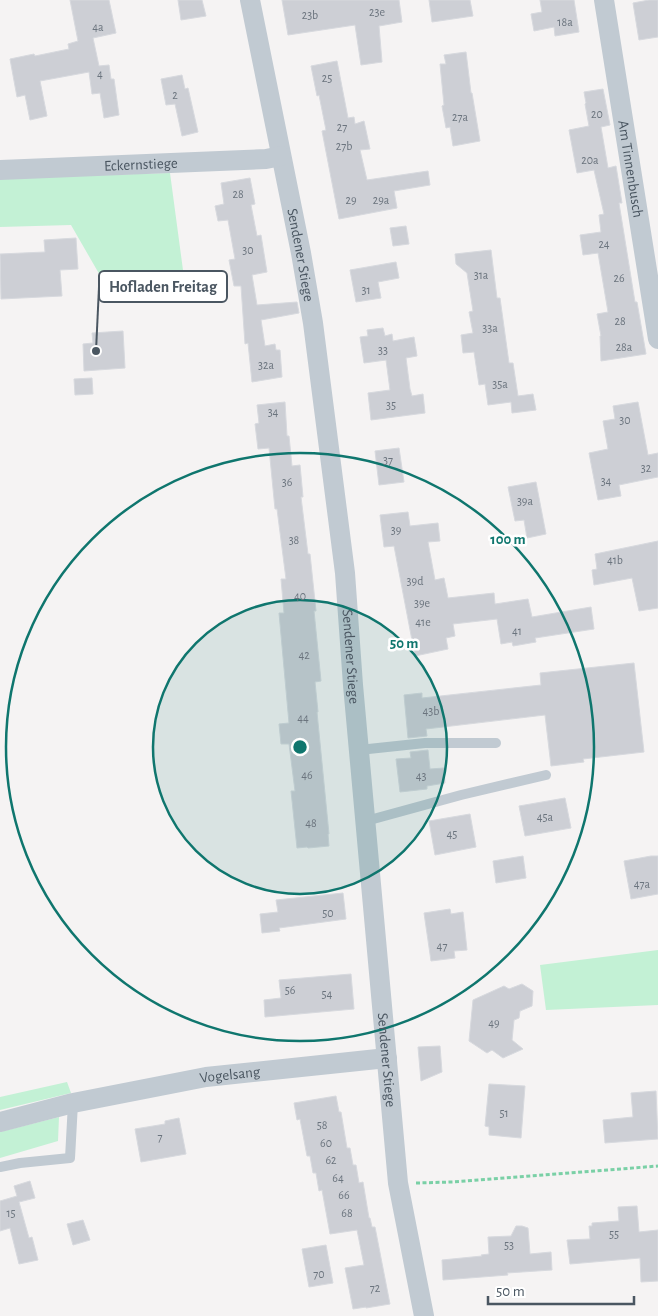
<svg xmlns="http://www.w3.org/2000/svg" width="658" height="1316" font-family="'Alegreya Sans',sans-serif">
	<rect width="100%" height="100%" fill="#f5f3f3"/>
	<path fill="#c3f1d5" d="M170,173L185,285L109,291L71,225L0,227V178Z
		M658,950V1005L546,1010L540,965Z
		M67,1082L71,1093L0,1110V1097Z
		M59,1117L58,1141L0,1158V1132Z"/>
	<path fill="#cdcfd5" stroke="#d7d9de" d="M70,0H109L116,33L93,38L99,66L109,65L111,79H114L119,115L104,118L100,93L92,94L89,72L40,81L47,116L30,120L25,95L17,97L10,59L34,54L35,56L69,49L68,44L78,41Z
		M178,0H202L206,16L181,20Z
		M282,0H399L402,22L379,26L382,62L361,65L355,25L288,35Z
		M429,0H470L473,16L432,22Z
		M540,0H574L579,32L555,36L554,27L534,31L531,14L542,12Z
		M649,0H658V37L639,40L633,3Z
		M466,52L471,93H472L480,141L453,146L450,127L446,128L442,106L444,105L440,64H446L444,55Z
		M337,61L348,118L354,117L355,124L364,121L370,149L360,150L367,180L428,171L430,185L394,191L397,208L339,219L322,131L326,130L319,95L317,96L311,66Z
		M182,75L185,89L188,88L198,132L182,136L175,104L166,105L161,79Z
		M603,89L610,125L601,127L608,168L616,166L622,203H619L635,302H637L646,354L601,361L600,336H601L597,314L608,312L598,253L583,255L580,235L601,232L599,215L604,214L594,170L577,173L569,130L589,126L585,104L586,103L584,92Z
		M250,178L255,204L251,205L257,236L261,235L267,272L252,275L257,305L297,302L299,313L261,320L265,346L275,344L276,350H280L282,377L252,382L248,343L245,344L241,286H234L229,260L235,259L228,220L218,221L215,206L224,204L221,183Z
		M406,226L409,244L393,246L390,228Z
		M76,238L78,269L60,270L62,296L1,299L0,254L45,252L44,240Z
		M491,250L497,298H500L509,363H513L518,396L533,394L536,410L512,413L511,402L488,405L485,384L479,385L474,352L463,353L461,335L473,333L469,312L473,311L467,273L456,264L455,254Z
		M396,262L399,278L378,282L381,298L356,302L350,270Z
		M383,328L385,336L392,334L393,341L414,337L417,356L406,358L410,389L412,396L423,394L425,413L371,420L368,393L390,390L386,360L364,363L360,337L368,336L367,330Z
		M123,331L125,368L84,371L83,344L93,343L92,333Z
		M92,378L93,394L75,395L74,379Z
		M285,402L287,436H289L292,466L300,465L303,497H301L308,554H310L316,611H314L321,681L315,682L318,712H317L329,834H328L329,846L308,848L307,847L297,848L291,791H295L289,744H281L279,724L289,723L279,613H284L281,579H286L277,509H275L269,448L258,449L255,424L259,423L257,405Z
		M638,402L648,455L658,453V477L619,485L621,496L598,500L589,453L608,449L603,421L615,419L613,406Z
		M399,448L404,482L379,485L375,451Z
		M536,482L546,534L527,538L524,520L515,521L508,487Z
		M408,512L410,526L438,523L440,541L428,542L435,580L444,578L448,598L494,593L495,604L528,599L532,617L591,607L594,629L535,638L536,642L513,646L512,642L501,644L497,619L453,624L455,636L446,638L448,649L415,656L394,546L384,547L380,515Z
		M658,541V608L639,611L632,578L594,585L592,570L597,569L595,554Z
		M634,663L644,752L583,759L584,762L551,766L545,715L426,729L427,736L408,738L404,695L422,693V698L541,685L540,673Z
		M428,750L430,769L444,768L445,783L427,786V789L400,792L396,759L411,758L410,752Z
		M565,798L571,828L525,836L519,806Z
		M470,814L476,847L435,855L429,821Z
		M523,856L526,878L496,883L493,861Z
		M651,856H658V894L631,899L624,861Z
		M343,893L346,919L279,928L280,931L262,933L260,914L278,912L276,900Z
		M450,909L451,914L463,912L467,950L454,951L455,958L431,961L424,913Z
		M351,974L354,1009L265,1017L264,1000L281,998L279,980Z
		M522,984L533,991L532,1006L520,1011L519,1018L514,1020L512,1040L523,1049L503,1058L492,1050L487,1053L469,1041L473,1000L504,986L509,989Z
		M440,1046L442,1072L421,1081L418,1047Z
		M489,1084L525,1086L521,1138L489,1135V1127L485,1126Z
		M656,1091L658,1139L605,1143L603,1120L633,1117L631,1093Z
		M336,1096L339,1112H341L347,1148H350L353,1165H356L359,1183L363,1182L369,1218H370L372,1227H375L390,1304L366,1308V1307L353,1309L345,1268L364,1265L357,1230L330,1234L322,1190L319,1191L316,1173H313L310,1156H307L300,1119L297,1120L294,1103Z
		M179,1118L186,1154L141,1162L135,1129L165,1124V1121Z
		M30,1181L35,1198L19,1202L29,1238L32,1237L38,1260L19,1264L10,1228L0,1231V1201L17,1196L14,1186Z
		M637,1206L639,1232L658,1230V1281L641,1282L640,1258L570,1264L567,1240L590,1239L589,1226H592V1223L619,1221L618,1207Z
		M83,1220L90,1240L73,1245L67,1224Z
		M516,1226H522L528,1228L530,1254L551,1252L552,1270L507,1273L508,1275L443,1280L442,1260L482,1256L481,1255L489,1254L488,1237L511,1236Z
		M326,1245L333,1283L309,1287L302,1249Z"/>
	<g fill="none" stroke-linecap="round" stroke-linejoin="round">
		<path stroke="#7ad0a6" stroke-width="3" stroke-dasharray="4 2.5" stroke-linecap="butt" d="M416,1183L453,1182L658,1166"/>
		<path stroke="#c1cad2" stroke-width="10" d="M359,750L425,743H496
			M366,821L461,795L546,775
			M0,1167L20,1163L70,1158L73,1103"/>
		<g stroke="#c1cad2" stroke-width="20">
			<path id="s1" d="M250,0L301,253L313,323L345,573L353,685L398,1183L424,1316"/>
			<path id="s2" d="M604,0L658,339"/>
			<path id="s3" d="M0,170L266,159L281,156"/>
			<path id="s4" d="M0,1122L73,1103L206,1077L387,1058"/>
		</g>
	</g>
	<circle cx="300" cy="747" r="147" fill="#0f766e" fill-opacity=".12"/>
	<g fill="none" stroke="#0f766e" stroke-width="2.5">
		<circle cx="300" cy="747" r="147"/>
		<circle cx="300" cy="747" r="294"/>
	</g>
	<g text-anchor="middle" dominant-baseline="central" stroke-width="5" stroke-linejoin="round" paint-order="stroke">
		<g font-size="12" fill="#6b747e">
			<text x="377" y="12">23e</text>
			<text x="310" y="15">23b</text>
			<text x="565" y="22">18a</text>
			<text x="98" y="27">4a</text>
			<text x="100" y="74">4</text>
			<text x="327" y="78">25</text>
			<text x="175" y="95">2</text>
			<text x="597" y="114">20</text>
			<text x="460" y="117">27a</text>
			<text x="342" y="127">27</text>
			<text x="344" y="146">27b</text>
			<text x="590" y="160">20a</text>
			<text x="238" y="194">28</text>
			<text x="351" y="200">29</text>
			<text x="381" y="200">29a</text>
			<text x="604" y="244">24</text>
			<text x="248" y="250">30</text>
			<text x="481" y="275">31a</text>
			<text x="619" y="278">26</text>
			<text x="366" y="290">31</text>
			<text x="620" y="321">28</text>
			<text x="490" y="328">33a</text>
			<text x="624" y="347">28a</text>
			<text x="383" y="350">33</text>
			<text x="266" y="365">32a</text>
			<text x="500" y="384">35a</text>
			<text x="391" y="405">35</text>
			<text x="273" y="412">34</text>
			<text x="625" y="420">30</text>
			<text x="388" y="460">37</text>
			<text x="646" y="468">32</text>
			<text x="606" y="481">34</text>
			<text x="287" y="482">36</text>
			<text x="525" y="501">39a</text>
			<text x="396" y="530">39</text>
			<text x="294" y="540">38</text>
			<text x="615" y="560">41b</text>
			<text x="415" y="581">39d</text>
			<text x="300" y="596">40</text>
			<text x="422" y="603">39e</text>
			<text x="423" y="622">41e</text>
			<text x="517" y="631">41</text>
			<text x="304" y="655">42</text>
			<text x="431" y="711">43b</text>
			<text x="303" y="718">44</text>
			<text x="307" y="775">46</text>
			<text x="421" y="776">43</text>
			<text x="545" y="817">45a</text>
			<text x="311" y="823">48</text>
			<text x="452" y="834">45</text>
			<text x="642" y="884">47a</text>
			<text x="328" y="913">50</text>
			<text x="442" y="946">47</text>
			<text x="290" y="990">56</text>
			<text x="327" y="994">54</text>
			<text x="494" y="1023">49</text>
			<text x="504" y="1113">51</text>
			<text x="322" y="1125">58</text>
			<text x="160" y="1137">7</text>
			<text x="326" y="1143">60</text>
			<text x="331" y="1160">62</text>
			<text x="338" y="1178">64</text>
			<text x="344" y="1195">66</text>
			<text x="11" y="1213">15</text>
			<text x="347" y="1213">68</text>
			<text x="614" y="1234">55</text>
			<text x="509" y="1245">53</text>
			<text x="319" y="1274">70</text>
			<text x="375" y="1288">72</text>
		</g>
		<g font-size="15" fill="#4a5661" stroke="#fff">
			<text stroke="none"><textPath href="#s3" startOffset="141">Eckernstiege</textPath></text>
			<text stroke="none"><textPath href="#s2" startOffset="171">Am Tinnenbusch</textPath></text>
			<text stroke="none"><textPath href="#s1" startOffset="260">Sendener Stiege</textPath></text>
			<text stroke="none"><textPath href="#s1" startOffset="665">Sendener Stiege</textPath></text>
			<text stroke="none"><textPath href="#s1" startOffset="1070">Sendener Stiege</textPath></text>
			<text stroke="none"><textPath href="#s4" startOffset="235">Vogelsang</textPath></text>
		</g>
	</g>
	<circle cx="300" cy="747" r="8" fill="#0f766e" stroke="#fff" stroke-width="2.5"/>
	<g font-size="15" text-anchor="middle" font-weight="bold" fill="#0f766e" stroke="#fff" stroke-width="5" stroke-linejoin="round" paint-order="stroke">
		<text x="508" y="544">100 m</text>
		<text x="404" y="648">50 m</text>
	</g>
	<path fill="none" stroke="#4a5661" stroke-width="2" d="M96 351L99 287"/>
	<circle fill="#4a5661" stroke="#fff" stroke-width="2" cx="96" cy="351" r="5"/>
	<rect fill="#fff" stroke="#4a5661" stroke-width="2" x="99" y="271" width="128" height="31" rx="5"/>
	<g font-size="16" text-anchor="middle" font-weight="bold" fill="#4a5661">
		<text x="163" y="292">Hofladen Freitag</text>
	</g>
	<path d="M488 1296v8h146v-8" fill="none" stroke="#4a5661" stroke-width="2.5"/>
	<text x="496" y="1296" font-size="15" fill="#4a5661" stroke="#ffffff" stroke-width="4" paint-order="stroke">50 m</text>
</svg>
